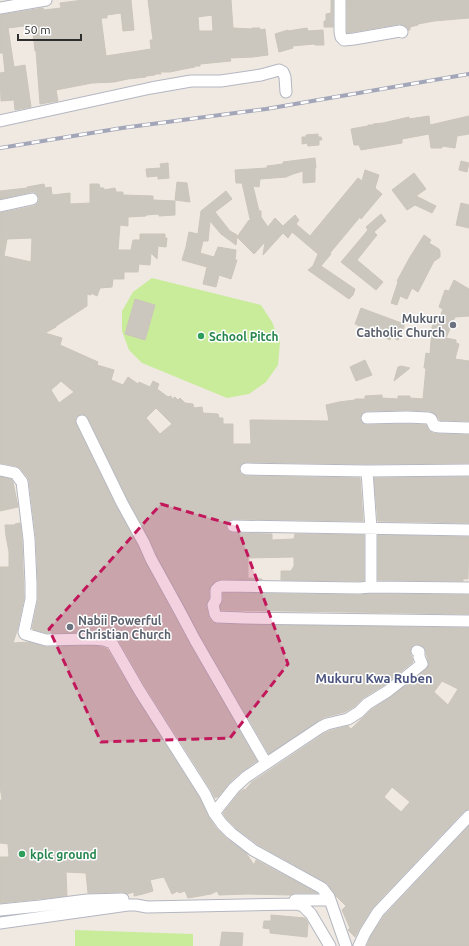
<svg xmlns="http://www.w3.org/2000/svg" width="469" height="946" font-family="Ubuntu,sans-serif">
	<rect width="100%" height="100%" fill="#efe9e1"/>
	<path fill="#c9ec9a" d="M152,278L261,305L272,322L280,342L278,365L266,382L249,394L227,398L142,363L129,350L122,331V311L133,292Z
		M75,930L193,934V946H75Z"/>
	<path fill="#cbc7bf" stroke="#cbc5ba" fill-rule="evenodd" d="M83,0H131L134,30L123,31L121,13L107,15V18H101L106,56L151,49L150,40H153L148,0H231L233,28L252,29V28H260V30L265,29L268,55L253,57L230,58L231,61L200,64V66H195V67L184,69L170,72H160L161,74H155V75L146,76V77L128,79L114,82L92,83L56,90L58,101L40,104L36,51H35L32,25L8,28L14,67L25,65L31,107L15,110L14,100L1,101L0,73L5,72L3,53H0V15L43,8L44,10L61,8L60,3ZM212,15L213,31H199L198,17Z
		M331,0H333V27H324V21H326V14L331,13Z
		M347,0H469V18L434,21L418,24V25L410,27V30H408V28L403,25L399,24L347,33Z
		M307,28L308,31L323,30L324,45H315L314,44L292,46L293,48L279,52L275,34L288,30V31Z
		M429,116L430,125L469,116V134L457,136L455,148L442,146V148H431L429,134L402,139V143L361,150L359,145H354L351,129L368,126V125H373V124L383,123L409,117V119Z
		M318,134V137H321L322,140H319V145L308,146L307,143L302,144V137H306V135Z
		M315,158L316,168H315V182L303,183V171L293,174L286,177L260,179L259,187L253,186L259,211H261V217L268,227L275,218L283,226L295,215L299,220L296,224L310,236L358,178L362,181L365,170L379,175L375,188L382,194L361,219L360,217L330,253L331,254L321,266L355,289L353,295L349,299L308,270L313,266L318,254L292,232L288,238L283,233L263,255L265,242L254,254L237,237L236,245L221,234L210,221L208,241H203L200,253L214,257L218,247L236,250L235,260H237L231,279L219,275L216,287L203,284L207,267L182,260L186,247L189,232L198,234L201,211L226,191L232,199L215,212L230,231L237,235V237L249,220L251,223L242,183H236L235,170L267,168V166L283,164V162Z
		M461,161L469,163L467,172L459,170Z
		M168,163L169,178L158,179V176L147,177L146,169L161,168L160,164Z
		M414,173L426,189L416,196L436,206L432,213L415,205L407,210L392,190Z
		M177,182L187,183L190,202L175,200Z
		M44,184L45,188L51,187L52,195L70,193V204L90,203V184H99L100,188H104V190L115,188L116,192H123V195L153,196V200L175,201V215L159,216V214L146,215V216L128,217V226L120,225L118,250H131L133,240H140V234H165V238H167L166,247L158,246L157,259L151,253L150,265L139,264L138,272H124V279H113L112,287L100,288L97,296L91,293V295L87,294V306L56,326V327L45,333L62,338L60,345L98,362L97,365L114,370L111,380L123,385L128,377L138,384L139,382L150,387L153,381L159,384L157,389L168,397L171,396L172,399L175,397L178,400L180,398L185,403L193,404L194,408L202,407L203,413L218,414L219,418H223V424H233V444H251L250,420H257L329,421L326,405L339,402L355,400V399H365V396L382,395V398L398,399V396H410V398L423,399L426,368H424L426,353L430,354L432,327L436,319L439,320L443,309L439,307L445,290L449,291L454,280L469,289V316L455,317L446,338L456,340V343L459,344L455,359L469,361V421L440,420L435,414L430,411L407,410L366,411L363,412L361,415L360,418L361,422L364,424L367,425L407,424L426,425L429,431L433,433L439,434L469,435V463L367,464L246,462L243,463L240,465L239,469L240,473L242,475L246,476L360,478L363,521L233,519L230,520L227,522L226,526L227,530L229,532L232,533L272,534V540L294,539L295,534L364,535V581L281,580V571H291L294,566V557L248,558V578L262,579V580L222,579L217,580L211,586L209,590V598L207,602L206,607L209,618L213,623L217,624L469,628V809L464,811L373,907L359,929L355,937L348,930L350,928L342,910L346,906L336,896L327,883L257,844L236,828L227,819L223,813L239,793L244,789L245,790L252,782L325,733L329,731L348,726L351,729L371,710L392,696L426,669L429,665L425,648L420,645L416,644L413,645L411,648L410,651L413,662L384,685L363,698L355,706L345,712L325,717L318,721L269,754L201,637L157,556L150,540L128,500L88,418L86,415L82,414L79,415L76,417L75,421L76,424L116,506L138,546L145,562L189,643L257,761L241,772L229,783L219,796L215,798L211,790L145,686L118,639L114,636L105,633L91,632L47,633L32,629L38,600V583L36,538L29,481L28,478L20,468L16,466L0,463V213L34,206L37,204L39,201V198L37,194L34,192H31L0,199V191L27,188V187ZM32,238L31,262L4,256L7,239ZM61,381L74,392L59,403L51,390ZM156,408L172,424L160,434L146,418ZM442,681L458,689L448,705L434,692ZM392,787L410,802L401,812L384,797Z
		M461,203L469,205V228L456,225Z
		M381,214L386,221L374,232L377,235L357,260L383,282L376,290L341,262L368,230L366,227Z
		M424,235L431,240L429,243L439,249L440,252V257L436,260L434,261L418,292L412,288L407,299L400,296L397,305L391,303L398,282L397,281L410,257Z
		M135,299L155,305L145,340L125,334Z
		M361,308L404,324V327L398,340L391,337L390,340L355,324Z
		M365,360L372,375L356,381L350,367Z
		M401,366L410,368L394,381L397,370L398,367Z
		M0,477L11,479L13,482L18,507L0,511Z
		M469,477V523L378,521L374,478Z
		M20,523L22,540L24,598L17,631L13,643L29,642L46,647L91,646L102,647L107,649L133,693L199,797L208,816L216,828L227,839L246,853L254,865L256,860L317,893H295L290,895L248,894L219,895L217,891L211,894L188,898L185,891L179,893L178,891L172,894L164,877L150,880L153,891L143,894L134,896V892L127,894L123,892L88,893L86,873L66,872L67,896L0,903V857H9L8,844L0,843V800H2L0,786V567H9V552L6,536L5,525H15V524Z
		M378,535L469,537L468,579H463V581L378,580Z
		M223,593L359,595L371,594L469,595V614L221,610L220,606L223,600Z
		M469,826V946H367L371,936L384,916Z
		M271,915L305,918L308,923L307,937L270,933V929L263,928L264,921H271Z
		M222,932L243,933L242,946H220Z"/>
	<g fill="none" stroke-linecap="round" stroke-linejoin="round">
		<defs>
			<path id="minor" d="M340,0V32L341,37L344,40L354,39L400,31L402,32
				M0,8L46,0
				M0,121L151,88L191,81H221L261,75L279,70L283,72L285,77L286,92
				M0,206L32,199
				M367,418L407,417L428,418L431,419L434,426L439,427L469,428
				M82,421L122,503L144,543L151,559L178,608L195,640L214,673L266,763
				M246,469L367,471
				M0,470L15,473L22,482L29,539L31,583V599L24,632L25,634L46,640L91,639L104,640L112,643L139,690L205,794L214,813L222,824L231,833L253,850L322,888L329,897L346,946
				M233,526L469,530
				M371,587V529L367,471L469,470
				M469,588L371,587L359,588L222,586L219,587L216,590V600L213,605L215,614L217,617L244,618L469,621
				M214,813L234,788L246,777L321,727L327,724L348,719L359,712L367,704L388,691L422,664L419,657V652L417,651
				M295,900H330
				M0,910L40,906L87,900L123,899
				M0,923L128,905H136L147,907L297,904L303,906L311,914L330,946
				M359,946L365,933L378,912L469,816"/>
		</defs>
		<use href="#minor" stroke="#b4b7c1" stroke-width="13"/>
		<use href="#minor" stroke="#fff" stroke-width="11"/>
		<defs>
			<path id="rail" d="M0,148L122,128L266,109L469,74"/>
		</defs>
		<use href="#rail" stroke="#a3a6b8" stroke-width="4"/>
		<use href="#rail" stroke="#fff" stroke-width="2.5" stroke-dasharray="8" stroke-linecap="butt"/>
	</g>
	<path fill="#c2185b" fill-opacity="0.2" stroke="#c2185b" stroke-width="3" stroke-dasharray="8 5" stroke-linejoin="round" d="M161,504L237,526L288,664L230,738L101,742L49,629Z"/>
	<g fill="#6b7280" stroke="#fff" stroke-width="1.5">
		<circle cx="453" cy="325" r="4"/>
		<circle cx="70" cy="627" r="4"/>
	</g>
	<g fill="#2e9e5b" stroke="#fff" stroke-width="1.5">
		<circle cx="201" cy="336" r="4"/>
		<circle cx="22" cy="854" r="4"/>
	</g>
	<g text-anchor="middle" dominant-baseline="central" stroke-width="3" stroke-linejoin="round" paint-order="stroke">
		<g font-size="12" font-weight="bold" fill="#5b616d" stroke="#fff" text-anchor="end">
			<text x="445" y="318">Mukuru<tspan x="445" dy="14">Catholic Church</tspan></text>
			<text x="78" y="620" text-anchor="start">Nabii Powerful<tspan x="78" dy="14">Christian Church</tspan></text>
		</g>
		<g font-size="12" font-weight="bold" fill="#27864d" stroke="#fff" text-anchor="start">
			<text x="209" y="336">School Pitch</text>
			<text x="30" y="854">kplc ground</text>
		</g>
		<g font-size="13" font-weight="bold" fill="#4d5680" stroke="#fff">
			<text x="374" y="678">Mukuru Kwa Ruben</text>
		</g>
	</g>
	<path d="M18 34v6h63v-6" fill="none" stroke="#2e2e2e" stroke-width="2"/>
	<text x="24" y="34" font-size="12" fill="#2e2e2e" stroke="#ffffff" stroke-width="3" paint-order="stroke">50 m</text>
</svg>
